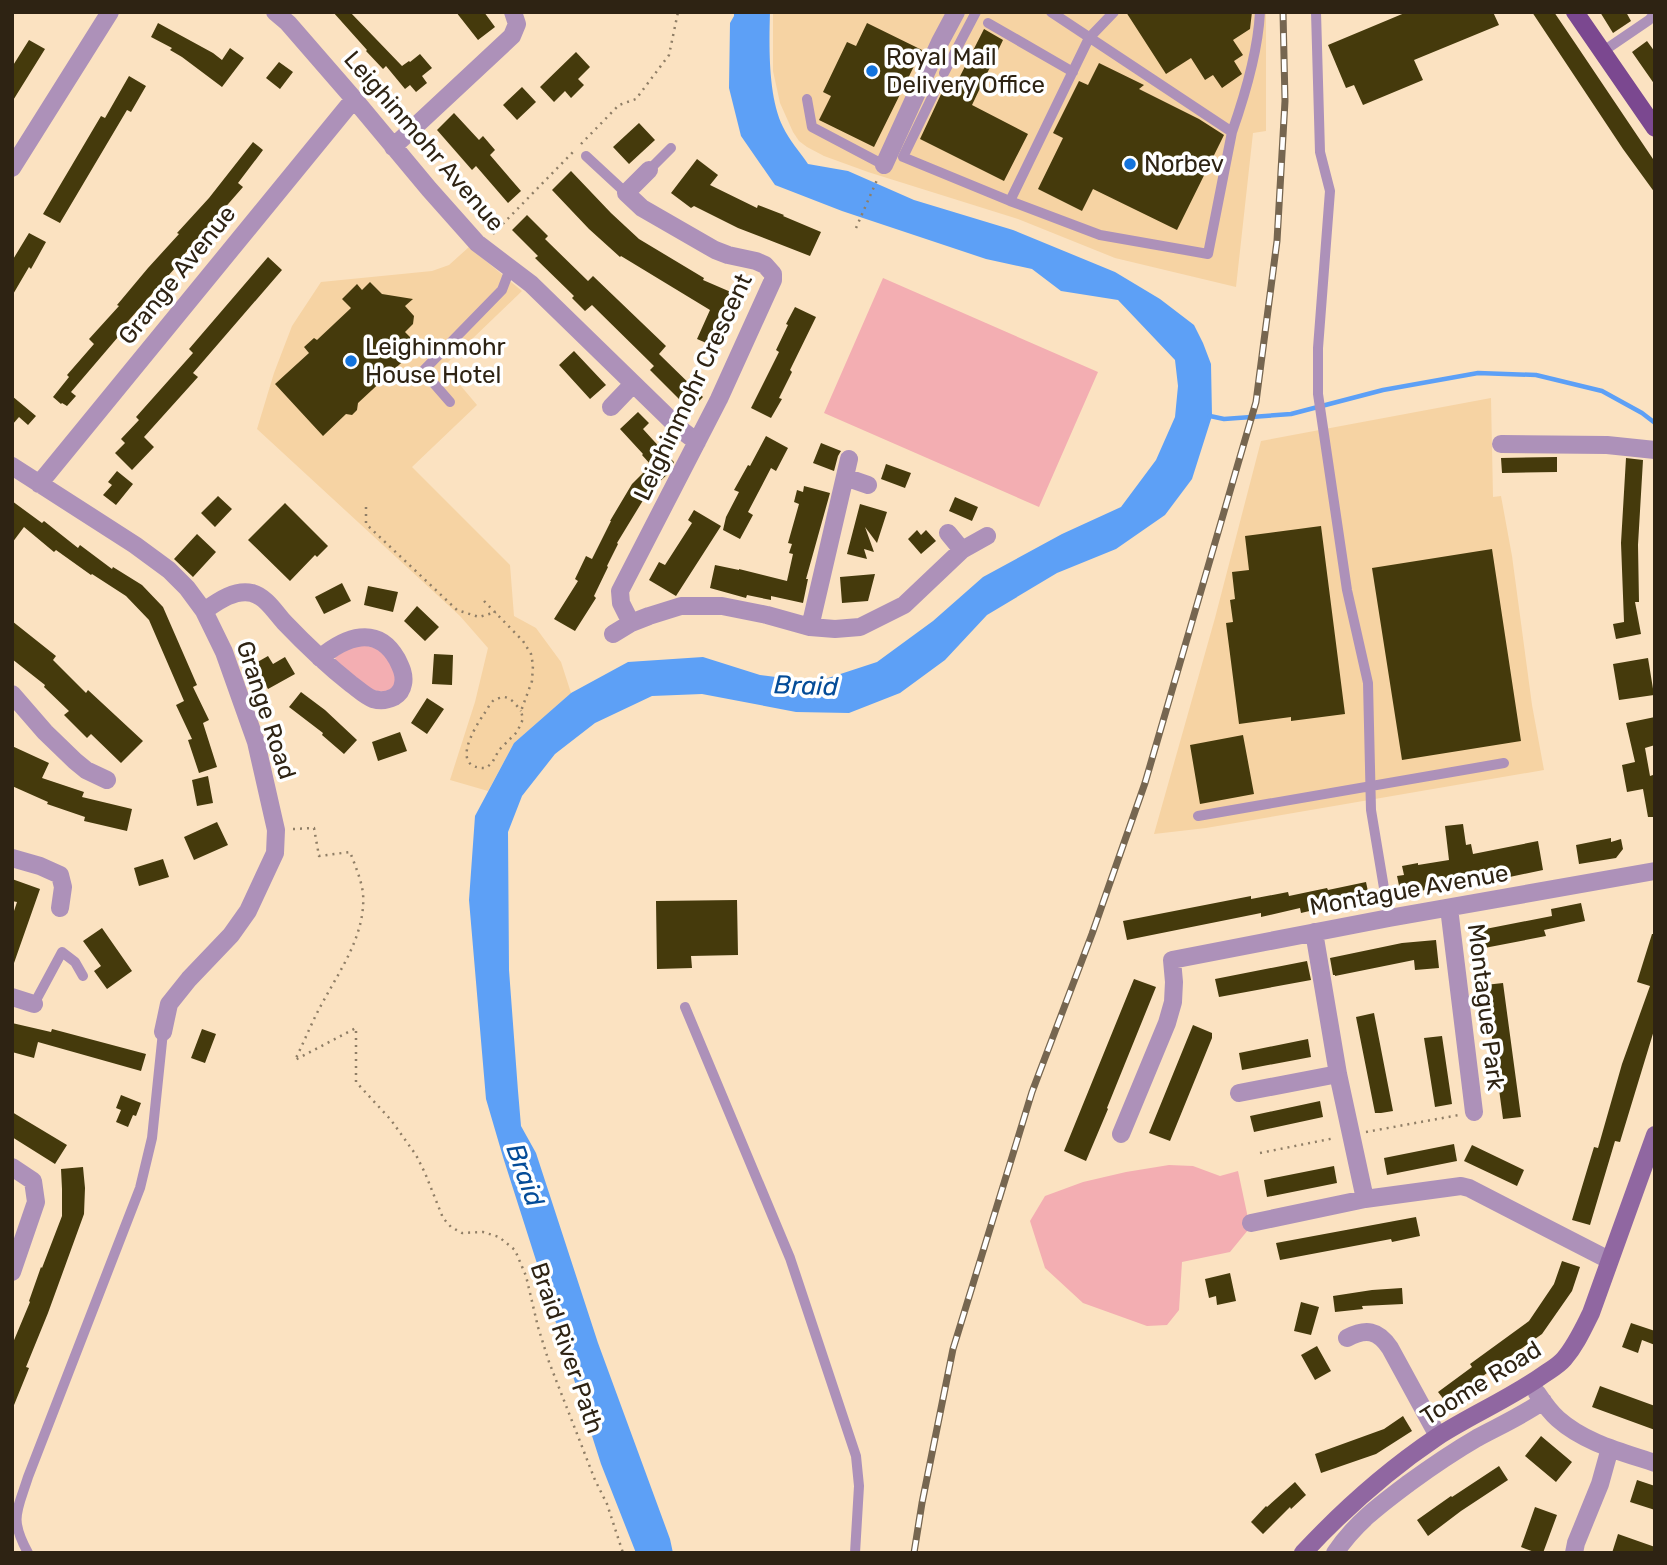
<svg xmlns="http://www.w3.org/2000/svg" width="1667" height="1565" font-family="Rubik,sans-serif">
	<rect width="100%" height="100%" fill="#fbe2c1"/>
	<path fill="#f6d3a3" d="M773,12H1266V131L1253,133L1236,287L1115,258L1018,219L868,172L824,156L807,147L799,141L793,132L780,103L777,89L773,71Z
		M469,247L522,291L444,366L477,405L412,467L510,565L514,616L536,628L561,662L571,693L514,743L488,791L450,780L475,702L488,648L460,616L257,429L274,373L292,326L321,282L432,271L449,265Z
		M1491,398L1493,497L1501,496L1512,556L1532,705L1544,770L1206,828L1154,834L1215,618L1261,441Z"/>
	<path fill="#f3aeb2" d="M883,278L1098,372L1039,507L824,413Z
		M358,644L381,649L397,675L394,687L385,692L371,690L336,661L335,657Z
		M1169,1165L1193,1166L1220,1176L1238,1171L1248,1218V1230L1230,1252L1182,1262L1179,1310L1167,1325L1147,1326L1083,1303L1045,1268L1030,1221L1045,1196L1083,1182L1126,1172Z"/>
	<path fill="#5da0f6" d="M734,12H770C769,46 768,97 783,127C789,140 800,152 808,164L848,171L914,200L1013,230L1115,272L1160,299L1194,325L1203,343L1211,364L1212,416L1192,479L1165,515L1116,549L1057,573L987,615L945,660L900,693L849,713L796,712L702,694L652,696L595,723L555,754L522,796L508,832L509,970L518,1091L521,1126L536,1153L598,1343L670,1539L673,1553H636L601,1464L503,1157L486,1099L469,900L475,816L514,743L571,693L628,662L703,657L760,675L816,682L877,662L933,621L983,577L1062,534L1121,507L1156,460L1175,417L1178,386L1175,360L1118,300L1061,291L1032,269L986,259L842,211L775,185L741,136L729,88L730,23L734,16Z"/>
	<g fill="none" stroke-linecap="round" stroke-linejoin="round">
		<path stroke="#5da0f6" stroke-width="4.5" d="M1210,416L1224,419L1291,414L1383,390L1478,373L1536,375L1602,391L1642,413L1655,423"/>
	</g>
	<path fill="#453a0c" d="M333,12H350L402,66L409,61L410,62L420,54L432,68L422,76L427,83L416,92L410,85L405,89L386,66L383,69L366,51L367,50Z
		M456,12H484L495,27L478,40Z
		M1126,12H1252L1250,29L1233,40L1243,55L1234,61L1242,74L1222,88L1213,75L1205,80L1191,58L1166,74Z
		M1407,12H1493L1499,25L1414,60L1423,80L1363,105L1354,85L1346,88L1328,45Z
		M1532,12H1554L1575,43L1655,162V193L1623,149Z
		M1600,12H1626L1631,21L1613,33Z
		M158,23L213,53L222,60L230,48L244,58L222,87L182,57L170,50L172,48L151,37Z
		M867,23L922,50L874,147L819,120L831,96L823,92L847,42L856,46Z
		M984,29L1003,40L972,105L1028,134L1004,181L920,139L943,90L951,94Z
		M29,40L45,49L12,102V67Z
		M1647,41L1655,52V85L1632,52Z
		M576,52L590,67L578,79L584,85L571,98L565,91L554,102L540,87Z
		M279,62L293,72L280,89L266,78Z
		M1099,63L1144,85L1139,89L1199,119L1224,135L1177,230L1093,189L1082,211L1038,189L1063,138L1053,133L1079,81L1088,85Z
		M129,76L146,86L131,112L127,110L60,223L43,214L101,116L105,118Z
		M522,87L536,102L517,120L503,105Z
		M454,113L479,140L483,136L495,150L490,155L521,191L508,203L476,166L472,170L437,130Z
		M639,123L655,140L629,164L613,147Z
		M253,142L263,150L238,183L243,187L181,258L183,259L122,328L124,330L71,392L76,396L67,406L62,403L61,404L53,397L69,377L67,375L94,344L89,339L119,306L117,305L148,268L179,234L177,233L209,198Z
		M697,159L718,175L710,185L757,208L758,205L784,215L783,216L821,232L810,256L738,228L694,206L691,208L671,193Z
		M571,171L611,213L639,239L704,278L703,280L740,296L718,348L697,339L710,310L621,256L620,257L589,229L552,190Z
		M527,215L548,236L545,239L588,281L593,276L666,346L659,354L703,397L690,410L650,370L654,366L592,305L585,311L572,298L574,296L535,258L538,256L512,230Z
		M29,233L46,242L31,269L29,267L12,296V261Z
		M268,257L282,270L193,373L198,377L144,437L154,447L132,470L115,453L125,443L121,439L139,420L136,417L193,353L189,349Z
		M370,282L382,294L413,299L405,306L414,316L413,324L405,332L414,341V351L358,403L357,410L352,415L346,414L323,436L275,384L309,353L304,347L314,338L317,340L351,308L342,299L357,284L362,290Z
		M795,307L816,317L790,370L792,372L779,398L782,399L771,418L751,408L779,352L776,350L788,325L786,324Z
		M574,351L606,385L590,399L559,365Z
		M12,396L36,416L28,425L19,417L12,425Z
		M638,412L649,423L643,429L664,452L670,446L674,448L669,457L674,462L668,474L659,482L656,479L617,543L618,544L607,566L608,567L594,596L596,598L575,631L554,619L578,581L575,579L586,556L592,559L611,521H610L632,484L651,465L642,455L643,454L620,429Z
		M766,436L788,448L776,471L771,468L748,512L753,515L740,539L723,530L726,517L739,492L734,490L748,465L750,466Z
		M821,443L841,451L838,456L834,471L813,463Z
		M1557,457V472L1502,473L1501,458Z
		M1626,458L1643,460L1638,545L1639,602H1635L1641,634L1616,639L1613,624L1624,622L1621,543Z
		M886,464L911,473L905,488L881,479Z
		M117,471L133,484L116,505L103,495L112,485L108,482Z
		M804,486L830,493L806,579H808L803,603L771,596V600L747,595L746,598L710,588L715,565L739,570V569L787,581L793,554L789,553L792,544L788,543L799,504L794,502L797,490L803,492Z
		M218,496L232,509L215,527L201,513Z
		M955,497L978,507L972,521L949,511Z
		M12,501L42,523L44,521L78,548L80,545L112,569L113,567L142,585L163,607L197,685L193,687L209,720L203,723L217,767L199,773L188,740L192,739L176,705L184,701L149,620L126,596L92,574L91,575L56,550L54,552L24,527L12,543Z
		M285,503L328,546L317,557L315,555L290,581L248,540Z
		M860,504L887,512L877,543L865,527L874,552L864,549L867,559L847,554Z
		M694,510L721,526L676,596L649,580L659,562L665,565L692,523L688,520Z
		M1321,526L1345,714L1291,721V717L1239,724L1226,623L1233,622L1230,600L1235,599L1232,572L1249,570L1245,536Z
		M917,530L921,535L926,530L936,541L921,554L908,539Z
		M197,534L216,552L193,577L174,559Z
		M1492,549L1521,741L1402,760L1372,568Z
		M875,574L868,601L842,603L840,577Z
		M342,583L351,601L324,614L315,597Z
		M368,586L398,592L393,612L364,605Z
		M417,606L439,627L425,641L404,621Z
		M12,621L56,656L53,660L86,693L88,690L143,741L121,763L91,734L87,738L64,715L69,711L44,687L45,685L12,659Z
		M434,654L453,655L452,685L432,684Z
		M268,656L273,664L285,657L295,674L268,689L254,664Z
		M1648,658L1654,695L1619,700L1613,664Z
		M301,692L325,710L357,740L344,754L322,735L323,733L289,707Z
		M427,698L444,709L427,734L411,723Z
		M1655,717V745L1645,748L1650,776L1653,775L1655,783V817H1648L1643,789L1627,792L1622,765L1635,762L1626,723Z
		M400,732L407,751L378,761L372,742Z
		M1243,735L1254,794L1200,804L1190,745Z
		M12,746L49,763L42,778L84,792L82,797L132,809L127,831L84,821L85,817L47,804L48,802L12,786Z
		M208,776L213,803L197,806L192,780Z
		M217,822L228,845L194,860L184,837Z
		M1463,824L1466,845L1471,844L1473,854L1538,841L1543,870L1500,879L1498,871L1449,878L1450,885L1401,895L1397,876L1404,875L1402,866L1418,863V865L1449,860L1445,826Z
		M1611,838V842L1621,839L1623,849L1616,858L1579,864L1576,845Z
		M163,859L169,877L139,886L134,868Z
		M12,879L40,889L14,963L12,962V917L17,902L12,901Z
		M1366,882L1370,901L1340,907L1339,904L1301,913L1300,908L1261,917V913L1127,940L1123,921L1251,896V899L1288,892L1289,896L1327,888L1328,890Z
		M737,900L738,955L691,956L692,968L657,969L656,901Z
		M1581,903L1585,921L1544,930L1546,936L1474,950L1470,932L1552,916L1551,909Z
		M102,928L132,971L107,989L94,971L101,966L83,941Z
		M1652,934H1655V1027L1620,1142L1615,1141L1590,1225L1572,1220L1594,1147L1598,1148L1622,1064L1650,986L1637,982Z
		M1436,940L1439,968L1415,970L1414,960L1335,976V975H1333L1330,958L1402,943Z
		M1307,961L1311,980L1219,997L1215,979Z
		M1134,979L1156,987L1107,1108L1108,1109L1086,1161L1064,1151Z
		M1503,983L1521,1117L1503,1119L1485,985Z
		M1374,1013L1393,1111L1381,1113H1375L1356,1017Z
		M12,1023L51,1032L52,1029L146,1054L141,1071L38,1042L34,1058L12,1052Z
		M1193,1025L1212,1033V1038L1170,1141L1149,1133Z
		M202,1029L216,1034L205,1063L191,1058Z
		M1442,1036L1452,1104L1435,1107L1424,1038Z
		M1308,1039L1311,1057L1242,1070L1239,1053Z
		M121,1095L141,1103L136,1116L133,1115L128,1127L116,1122L121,1110L116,1108Z
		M1320,1101L1323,1117L1254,1132L1250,1116Z
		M12,1112L67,1145L55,1164L12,1137Z
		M1454,1144L1457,1161L1387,1175L1384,1158Z
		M1472,1145L1524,1170L1517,1186L1464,1161Z
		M1334,1166L1337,1183L1267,1197L1264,1180Z
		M83,1167L85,1188L84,1214L48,1313L26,1367L29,1368L12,1410V1345L30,1302L29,1301L41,1267L42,1268L62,1216V1189L61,1169Z
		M1416,1217L1420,1236L1392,1242L1391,1239L1280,1260L1276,1243Z
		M1562,1261L1580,1267L1572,1291L1542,1334L1466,1388L1469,1391L1449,1406L1438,1392L1472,1367L1470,1364L1529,1321L1554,1284Z
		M1230,1273L1236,1301L1217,1305L1216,1296L1209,1298L1205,1279Z
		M1402,1288L1403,1304L1362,1306L1363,1309L1335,1312L1333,1296L1372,1290Z
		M1301,1302L1319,1307L1311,1335L1294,1331Z
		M1631,1323L1655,1331V1345L1642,1340L1638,1353L1622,1347Z
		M1317,1346L1331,1371L1315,1380L1301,1355Z
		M1600,1386L1655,1406V1430L1592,1407Z
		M1403,1416L1412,1431L1376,1454L1321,1473L1315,1454L1384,1429Z
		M1541,1436L1572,1462L1556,1482L1525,1456Z
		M1499,1466L1508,1480L1461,1511L1428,1536L1417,1520L1451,1496L1452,1497Z
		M1637,1480L1655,1486V1510L1630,1502Z
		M1295,1482L1306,1495L1291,1509L1290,1507L1263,1534L1251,1522L1266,1506L1267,1507Z
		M1535,1507L1557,1515L1543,1553H1537L1521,1547Z
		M1618,1534L1655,1547V1553H1612Z"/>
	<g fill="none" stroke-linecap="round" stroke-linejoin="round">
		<path stroke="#8f7e66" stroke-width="2.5" stroke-dasharray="2 5" stroke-linecap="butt" d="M581,144L619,105L636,99L669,55L678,12
			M856,228L877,180
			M493,234L574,151
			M366,507V524L457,610L479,617L496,612
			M484,601L523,641L531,654L533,665L532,681L521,711L523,719L517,732L499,750L492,763L486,768C450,769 473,730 484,714C487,710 490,703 494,700C495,699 503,697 504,697C512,698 517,706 521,711
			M293,829L314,828L319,856L350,852C355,865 361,879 363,893C366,933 342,967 324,1000C313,1019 305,1040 295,1060L356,1028V1082L391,1120L416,1155L425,1173L443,1218L451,1227L462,1233L483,1232L499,1237L515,1250L526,1276L538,1327L549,1362L595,1480L607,1504L623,1553
			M1366,1132L1459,1115
			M1260,1153L1335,1138"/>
		<path stroke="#ad91b9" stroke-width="10" d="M1316,12L1320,152L1330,191L1318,348V394L1347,590L1368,683L1371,810L1389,918
			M988,23L1073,72
			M1602,52L1649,20L1655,13
			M944,73L976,12
			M935,91L903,157L1010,201L1100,235L1208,254L1232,132L1051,12
			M807,99L812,127L884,165
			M1232,132C1245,95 1258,52 1260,12
			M586,156L626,193
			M649,170L671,148
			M1010,201L1089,38L1114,12
			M450,402L423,371L502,290L510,269
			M1198,816L1504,763
			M34,1004L62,952L75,962L83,976
			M685,1007L790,1258L856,1456L859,1486L855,1553
			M28,1553C9,1518 17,1512 28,1477L140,1188L152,1138L163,1032"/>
		<path stroke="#ad91b9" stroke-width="18" d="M275,12L288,23L354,99L429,189L477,243L531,284L680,429L697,442
			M393,147L512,36L517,24L513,12
			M884,165L940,42L956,12
			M12,168L110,12
			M611,407L633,384
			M1501,444L1607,445L1655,450
			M12,466L135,545L169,570L187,588L204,611L224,652L256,742L276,830L275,853L248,911L231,935L189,979L169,1004L163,1032
			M845,477L868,485
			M39,484L354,99
			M948,533L962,550
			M204,611C217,602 234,589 252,593C266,597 275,612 284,622C305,644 327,665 351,684C358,689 365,696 373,699C380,701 388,700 394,697C399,694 402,690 403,684C405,675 401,667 397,659C377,624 345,637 320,658
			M631,623L621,603L620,591L719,399L773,280V274L765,265L756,261L728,255L715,250L642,208L626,193L649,170
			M810,627L849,459
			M613,634L631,623L649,616L681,606H722L767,615L810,627L835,629L860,627L904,605L962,550L987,536
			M12,694L45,732L75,761L86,770L107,780
			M12,858L40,866L60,875L63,887L60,908
			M1449,908L1474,1112
			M1314,932L1338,1074L1365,1199
			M12,997L34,1004
			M1239,1093L1338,1074
			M1121,1134L1167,1023L1173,1002L1174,982L1172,960L1389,918L1655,871
			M12,1167L33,1181L36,1202L12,1272
			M1251,1223L1365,1199L1461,1186L1469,1188L1609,1260
			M1347,1338C1366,1328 1378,1330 1390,1348L1438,1436
			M1537,1393C1543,1402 1550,1412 1558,1419C1585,1443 1622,1452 1655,1463
			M1335,1553C1355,1523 1381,1504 1409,1483C1431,1467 1453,1452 1477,1438C1499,1426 1522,1416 1543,1401
			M1574,1553L1576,1543L1600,1484L1610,1448"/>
		<path stroke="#9067a1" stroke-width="18" d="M1303,1553C1343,1510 1388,1470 1437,1437C1471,1415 1509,1399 1543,1375C1550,1370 1558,1366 1564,1359C1576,1345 1583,1329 1591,1313L1655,1135"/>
		<path stroke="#7b4890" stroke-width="18" d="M1575,12L1655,128"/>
		<defs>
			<path id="rail" d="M914,1553L922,1503L953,1349L1032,1092L1092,934L1145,783L1256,402L1277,241L1285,101L1283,12"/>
		</defs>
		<use href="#rail" stroke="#766650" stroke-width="7"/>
		<use href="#rail" stroke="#fff" stroke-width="4.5" stroke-dasharray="13" stroke-linecap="butt"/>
	</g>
	<g fill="#1373dc" stroke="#fff" stroke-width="2.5">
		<circle cx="872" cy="71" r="7"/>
		<circle cx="1130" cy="164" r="7"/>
		<circle cx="351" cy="361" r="7"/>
	</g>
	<g text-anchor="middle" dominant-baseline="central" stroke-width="7" stroke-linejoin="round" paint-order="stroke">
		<g font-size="24" fill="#2e2313" stroke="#fff" text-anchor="start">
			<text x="886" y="57">Royal Mail<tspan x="886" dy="28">Delivery Office</tspan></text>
			<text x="1144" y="164">Norbev</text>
			<text x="365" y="347">Leighinmohr<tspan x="365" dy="28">House Hotel</tspan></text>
		</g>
		<g font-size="24" fill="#2e2313" stroke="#fff">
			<text transform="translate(424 141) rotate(49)">Leighinmohr Avenue</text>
			<text transform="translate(177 275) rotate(-51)">Grange Avenue</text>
			<text transform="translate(693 387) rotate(-65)">Leighinmohr Crescent</text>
			<text transform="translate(266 710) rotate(72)">Grange Road</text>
			<text transform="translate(1409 890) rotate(-10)">Montague Avenue</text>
			<text transform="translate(1486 1007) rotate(83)">Montague Park</text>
			<text transform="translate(567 1348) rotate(71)">Braid River Path</text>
			<text transform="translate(1481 1383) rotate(-32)">Toome Road</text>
		</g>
		<g font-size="26" font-style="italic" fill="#044c98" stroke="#fff">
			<text transform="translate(806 686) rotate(2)">Braid</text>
			<text transform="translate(525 1175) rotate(70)">Braid</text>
		</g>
	</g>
	<rect width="1667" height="1565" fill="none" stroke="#2e2313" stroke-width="28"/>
</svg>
